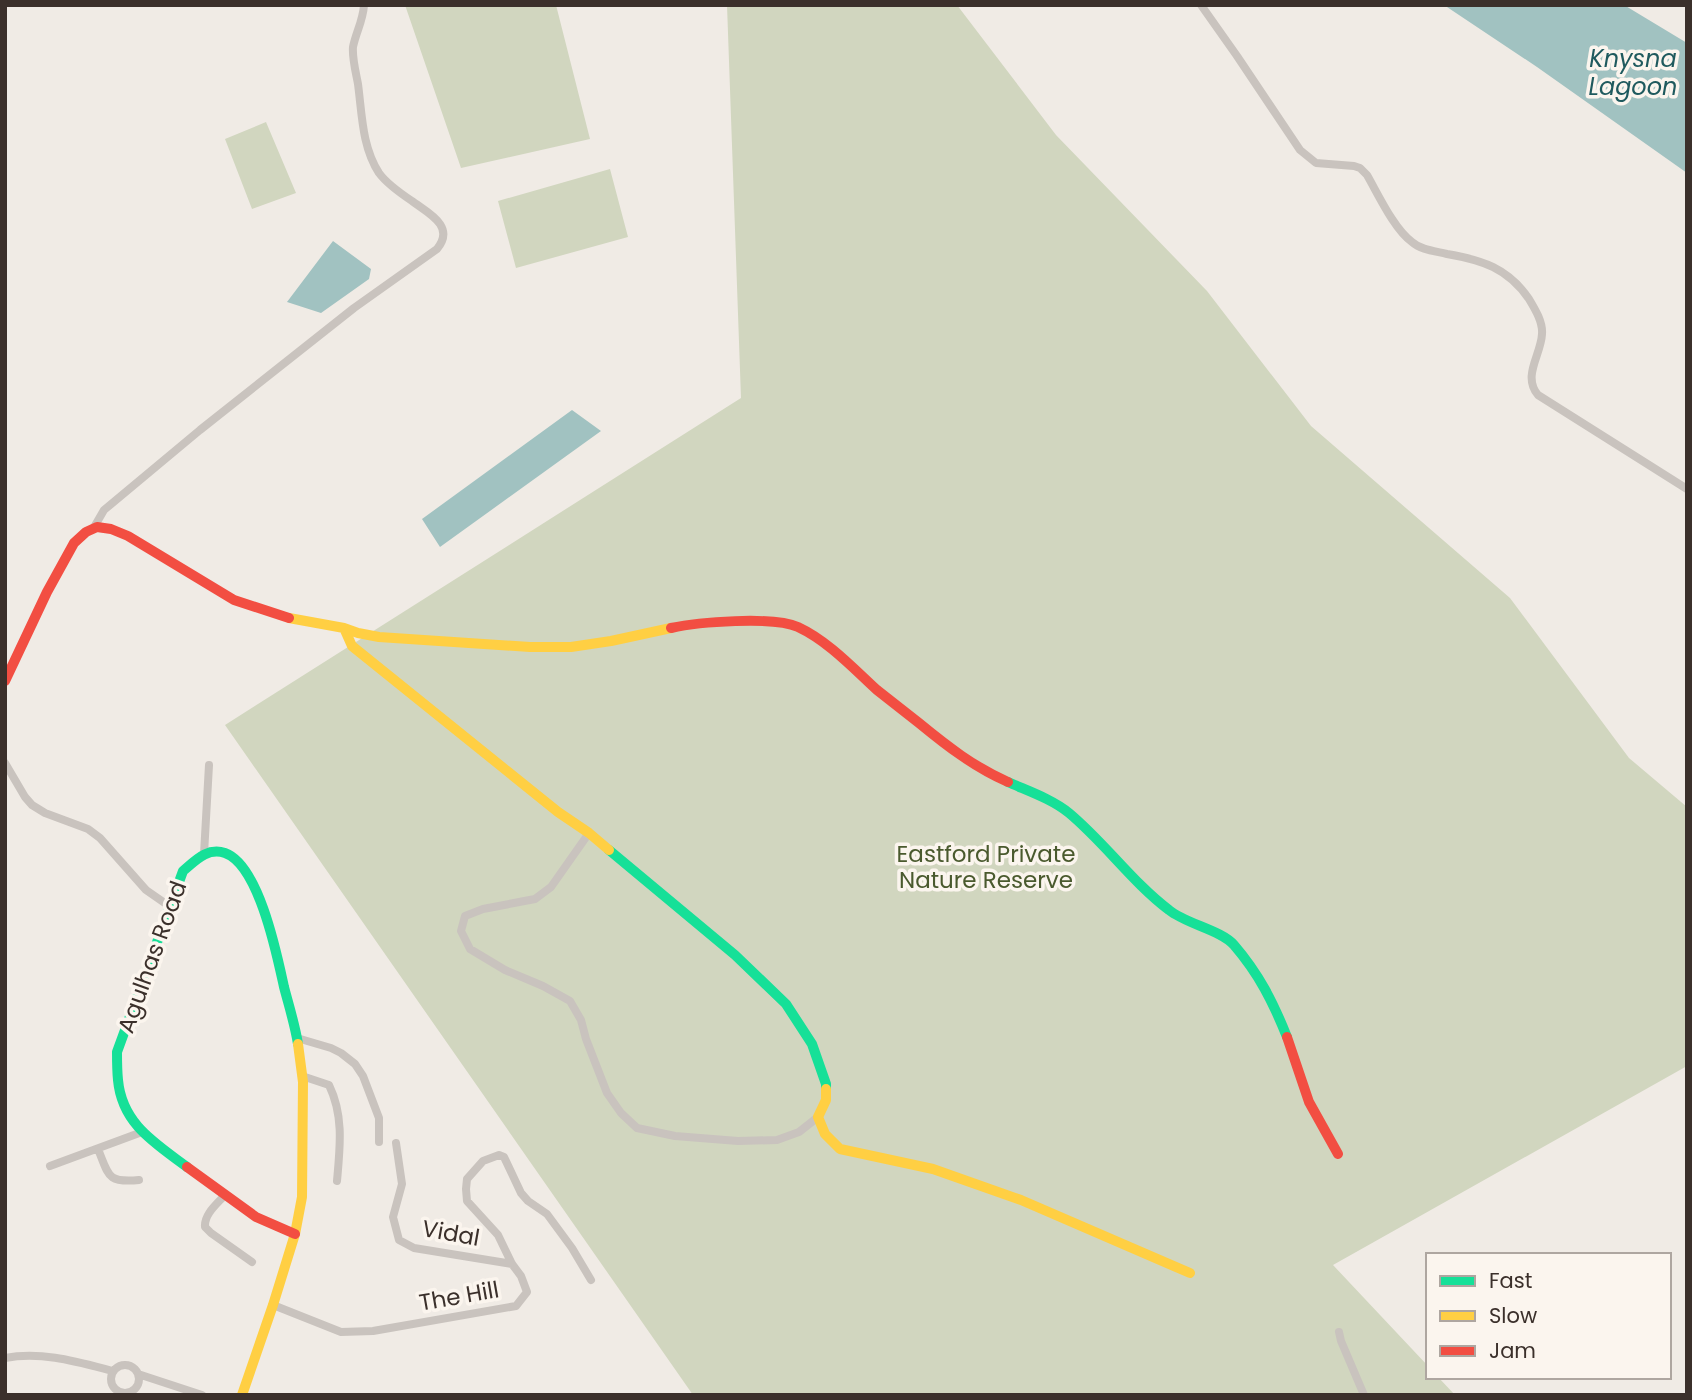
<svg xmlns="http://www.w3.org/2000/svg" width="1692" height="1400" font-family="Poppins,sans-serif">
	<rect width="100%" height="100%" fill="#f0ebe5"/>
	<path fill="#d1d6bf" d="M405,5H556L590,139L461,168Z
		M727,5H957L1056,135L1207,291L1311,426L1510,598L1629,758L1687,807V1066L1333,1265L1428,1366V1377H1438L1455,1395H693L225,725L741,398Z
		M266,122L296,193L252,209L225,139Z
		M610,169L628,237L516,268L498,201Z"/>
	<path fill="#a1c2c1" d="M1444,5H1624L1687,43V173L1537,67Z
		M333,241L371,269L369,279L321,313L287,302Z
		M572,410L601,431L440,547L422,519Z"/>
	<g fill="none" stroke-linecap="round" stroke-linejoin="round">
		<path stroke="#c9c3be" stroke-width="8" d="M1201,5L1237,56L1300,150L1316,163L1354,166L1360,168L1367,175C1378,194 1394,229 1412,242C1421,250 1435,251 1447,254C1482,260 1508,268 1529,299C1535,309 1543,322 1542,334C1541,355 1522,376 1538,395L1687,489
			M93,529L104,510L200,430L354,308L437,249C456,226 428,213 412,201C400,193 387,184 379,173C362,147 362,114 358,84C356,73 352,58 353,47C356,32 363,21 364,5
			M5,763L25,797L32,805L45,813L88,829L100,838L146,890L169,906
			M589,833L551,887L535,899L483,909L465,916L461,931L470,949L505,970L543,986L570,1001L581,1020L586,1039L607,1093L621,1113L637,1128L675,1136L738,1141L777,1140L799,1132L818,1117
			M204,854L209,765
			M297,1038L331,1048L341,1053L355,1064L363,1076L379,1118V1142
			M302,1076L329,1085C344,1116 340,1147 337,1181
			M396,1143L402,1184L393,1217L399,1240L414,1248L512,1264
			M98,1149C109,1176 107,1183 139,1180
			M50,1166L142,1132
			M225,1195C217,1204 204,1214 205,1227L211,1233L252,1262
			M273,1305L341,1332L373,1331L516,1306L527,1292L521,1276L512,1264L498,1235L467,1201L466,1189L467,1179L483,1161L499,1155L504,1157L521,1193L528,1201L547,1214L572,1248L591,1280
			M1339,1332L1341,1341L1364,1395
			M5,1358C42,1351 78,1362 113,1371
			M111 1379a14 14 0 1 1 28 0a14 14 0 1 1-28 0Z
			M138,1374L202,1395"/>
		<path stroke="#16e098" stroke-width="10" d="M1008,782C1028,791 1052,799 1069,813C1105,843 1132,882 1169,910C1186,924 1221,930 1234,945C1259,974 1273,1002 1287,1037
			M609,850L735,955L786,1004L812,1044L826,1084V1089
			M187,1167C155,1143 122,1124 118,1080C117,1070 117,1061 117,1052L183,871C195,861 207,847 225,853C259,865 277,955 284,987C289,1006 295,1025 298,1044"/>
		<path stroke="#ffcf43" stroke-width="10" d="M289,618L344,628L358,633L379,637L530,647H571L611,641L671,628
			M344,628L352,646L558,812L589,833L609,850
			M826,1089V1100L818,1117L825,1134L840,1149L933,1169L1021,1200L1190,1273
			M242,1395L273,1305L295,1234L302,1197L303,1082L298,1044"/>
		<path stroke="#f24e42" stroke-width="10" d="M671,628C698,622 773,616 798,627C828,641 853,668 877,690C891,701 905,712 919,723C947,746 974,767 1008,782
			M5,681L47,592L74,543L86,532L97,527L111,529L128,536L234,600L289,618
			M1287,1037L1309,1102L1338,1154
			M187,1167L256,1217L295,1234"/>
	</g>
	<g text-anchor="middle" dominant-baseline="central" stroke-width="7" stroke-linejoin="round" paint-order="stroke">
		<g font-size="23" fill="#4a5a2e" stroke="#fbf5ee">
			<text x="986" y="854">Eastford Private<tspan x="986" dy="26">Nature Reserve</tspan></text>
		</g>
		<g font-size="23" fill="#3b302b" stroke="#fbf5ee">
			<text transform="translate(152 957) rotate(-70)">Agulhas Road</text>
			<text transform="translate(451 1233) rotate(10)">Vidal</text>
			<text transform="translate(459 1296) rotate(-10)">The Hill</text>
		</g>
		<g font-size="24" font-style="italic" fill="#1f5a5e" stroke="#fbf5ee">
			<text x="1633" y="58">Knysna<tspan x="1633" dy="28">Lagoon</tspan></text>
		</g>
	</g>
	<rect width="1692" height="1400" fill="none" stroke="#3b302b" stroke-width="14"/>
	<rect x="1426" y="1253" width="245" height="126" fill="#fbf5ee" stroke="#aea6a0" stroke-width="2"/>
	<rect x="1440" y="1276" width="35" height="10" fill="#16e098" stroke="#aea6a0" stroke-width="2"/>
	<text x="1489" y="1288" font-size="21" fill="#3b302b">Fast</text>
	<rect x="1440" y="1311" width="35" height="10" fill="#ffcf43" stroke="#aea6a0" stroke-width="2"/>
	<text x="1489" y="1323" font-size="21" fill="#3b302b">Slow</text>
	<rect x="1440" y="1346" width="35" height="10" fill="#f24e42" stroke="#aea6a0" stroke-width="2"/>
	<text x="1489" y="1358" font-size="21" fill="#3b302b">Jam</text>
</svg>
